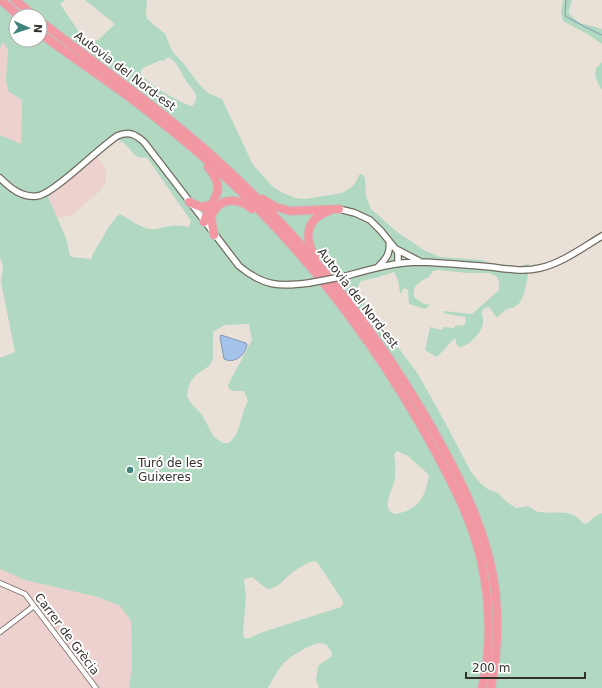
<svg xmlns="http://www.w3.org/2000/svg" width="602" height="688" font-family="'DejaVu Sans',sans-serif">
	<rect width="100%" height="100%" fill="#e9e1d7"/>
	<path fill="#ecd1ce" d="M3,42L8,49L6,80L22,99L21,145L0,135V48Z
		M97,157L106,168V182L101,190L71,216L57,218L48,197Z
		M0,569L25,580L98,597L120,606L131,621L132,666L129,688H0Z"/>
	<path fill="#b1d8c1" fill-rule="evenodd" d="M0,0H65L60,4L77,29L80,36L85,40H98L115,24L85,0H147L146,12L147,19L165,34L172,51L184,64L198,83L208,93L222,99L253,165L272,186L281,192L295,198L305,199L342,193L352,187L357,180L359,175L362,174L365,178L366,196L371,209L397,232L424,250L440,257L481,260L493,264L519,266L529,264C528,275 526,300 516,306C514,308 510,308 507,309C503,311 501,315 497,317H496L490,308L486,307L482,311C482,315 483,317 483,321C484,330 469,346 460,347L457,345L455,338L437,357L425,350L430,327L442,330L443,327L454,328L456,325L463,326L466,322L465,317L443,313L444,311L472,314L499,290V282L496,276L489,273H468L438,270L433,271L428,278C424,278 417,284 415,287C413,290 414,295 414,297L422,303L430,305L425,309L409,304L408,290L404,288L401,293H400L398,280L394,272L375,278L361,281L358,286V294L418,374L448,428L471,472L480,483L489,490L498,493L507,502L516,508L528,506C532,508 534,511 539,512C551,514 566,510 577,517C580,519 581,522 584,524L588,523L594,517L602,513V688H319L316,680L318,666L332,656V652L326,644C317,642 312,645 304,649C282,661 280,667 268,688H129L132,666L131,621L120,606L98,597L25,580L0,569V358L15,352L1,282L3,267L0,257V135L21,144L22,100L8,91L6,80L8,49L3,42L0,48ZM16,16H40V40H16ZM168,57C176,60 181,72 185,79C190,88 203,95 192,106C182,104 145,83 141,74C140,71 141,70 143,68L161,60L163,61ZM115,140C130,140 132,162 145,157L148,159L191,221L189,227C183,226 176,225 170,226C163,227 157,230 151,229C138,228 130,218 119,214L110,225L93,254L91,260C84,257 77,259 70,256L66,238L48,197L97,157ZM249,324L252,340L228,385L229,389L233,391H244L248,401C240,414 242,432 229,443H223L214,437L202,415L190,402L187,396L188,389L191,381L196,375L209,366L213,359V332L225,325ZM397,451L408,456L429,475C425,497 420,509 396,514C378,511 395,487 395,478C396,472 395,460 394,455ZM313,561L317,562L343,601V604L341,607L263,632L247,639L244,637L243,633L246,597L244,579L252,577L267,589C280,588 283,579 293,572C299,567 306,564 313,561Z
		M563,0H572L569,10V14L580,23L602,29V44L589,35L563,21L561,13Z
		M602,62V90C597,83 594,76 596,68Z"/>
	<path fill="#a4c3eb" stroke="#8398b2" d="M221,335L246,343L247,345C245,356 234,364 224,359L220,337Z"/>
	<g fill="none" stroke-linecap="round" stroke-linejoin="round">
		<path stroke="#8398b2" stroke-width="1" d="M566,0L565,16L585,27L602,35"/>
		<defs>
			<path id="minor" d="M0,583L25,594L96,688
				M0,632L34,606"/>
			<path id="tertiary" d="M0,178C10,188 22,198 37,196C44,195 50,190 56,186C77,171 96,151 117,136C129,131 135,134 144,142L239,266C263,286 279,287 309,283
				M339,209L355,213L370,220L381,231L398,252V263
				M396,249L419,261
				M378,267C386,259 391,253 389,241
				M346,276C371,269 395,262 421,262C444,263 468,265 491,267C507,269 524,272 540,268C562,263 582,248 602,236"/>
			<path id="motorway" d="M1,0L19,16
				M15,0L34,16
				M40,21C96,65 154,104 207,151C296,230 372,323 431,426C455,469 479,514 490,562C500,603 499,646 491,688
				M40,33C61,49 83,64 104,79C144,107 182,138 218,170C305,250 378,346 434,449C453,484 472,521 481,560C490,602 492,646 482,688
				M262,199L276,207L290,211L339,209
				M189,202L201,207L211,205
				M211,217L214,235
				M204,222C211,218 212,213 217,207C226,197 242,200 252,209
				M204,222C211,197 229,193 208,167
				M315,256C303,237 307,218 329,211"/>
		</defs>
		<use href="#minor" stroke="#726b62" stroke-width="6"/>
		<use href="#tertiary" stroke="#726b62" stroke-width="8"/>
		<use href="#motorway" stroke="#c2c2c0" stroke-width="10"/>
		<use href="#minor" stroke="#fff" stroke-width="4.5"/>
		<use href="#tertiary" stroke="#fff" stroke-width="5.5"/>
		<use href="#motorway" stroke="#f198a3" stroke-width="8"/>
		<defs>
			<path id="tertiary-bridge" d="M309,283L346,276"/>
		</defs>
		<use href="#tertiary-bridge" stroke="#726b62" stroke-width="8" stroke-linecap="butt"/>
		<use href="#tertiary-bridge" stroke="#fff" stroke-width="5.5"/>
	</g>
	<circle fill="#3f847a" stroke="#fff" stroke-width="1.5" cx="130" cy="470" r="4"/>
	<g text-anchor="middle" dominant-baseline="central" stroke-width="4" stroke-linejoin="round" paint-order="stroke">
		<g font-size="12" fill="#35322e" stroke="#fff">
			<text transform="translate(125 71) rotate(37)">Autovia del Nord-est</text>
			<text transform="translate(358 298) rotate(52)">Autovia del Nord-est</text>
			<text transform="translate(67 634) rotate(53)">Carrer de Grècia</text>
		</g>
		<g font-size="12" fill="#35322e" stroke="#fff" text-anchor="start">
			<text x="138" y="463">Turó de les<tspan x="138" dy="14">Guixeres</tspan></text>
		</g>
	</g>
	<g transform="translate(28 28) rotate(93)"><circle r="19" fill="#ffffff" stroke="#aeadab"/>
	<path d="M0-3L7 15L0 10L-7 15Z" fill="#3f847a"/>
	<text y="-6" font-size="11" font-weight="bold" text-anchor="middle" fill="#35322e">N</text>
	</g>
	<path d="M466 672v6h119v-6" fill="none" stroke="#35322e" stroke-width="2"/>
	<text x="472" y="672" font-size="12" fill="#35322e" stroke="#ffffff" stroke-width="3" paint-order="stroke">200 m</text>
</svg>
